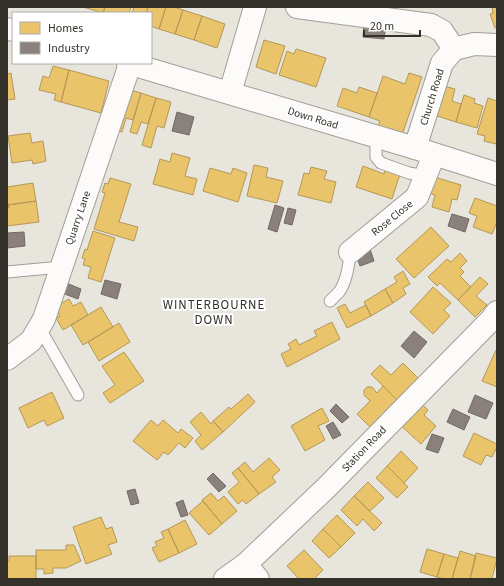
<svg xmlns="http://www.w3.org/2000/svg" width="504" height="586" font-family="'Source Sans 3',sans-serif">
	<rect width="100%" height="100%" fill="#e8e5dc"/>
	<path fill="#e9c46a" stroke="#b39857" d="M83,7H105L103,13Z
		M105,7H131L129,13H103Z
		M134,7H148L146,13H132Z
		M148,7H166L159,29L151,26V13H146Z
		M166,7H174L183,10L175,34L159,29Z
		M492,7H497V27L495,28L490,14L493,13Z
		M183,10L202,16L194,40L175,34Z
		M202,16L225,24L217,48L194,40Z
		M264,40L285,46L276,74L256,67Z
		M296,49L326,58L316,87L279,75L287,51L294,54Z
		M53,66L69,70L61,102L54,100L56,94L39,90L43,76L49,78Z
		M69,70L109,81L101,113L61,102Z
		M11,73L15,99L7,100V74Z
		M409,73L422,77L402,135L378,126L380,121L369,117L383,76L405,84Z
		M443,86L455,89L452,101L461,104L456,122L434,115Z
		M359,87L377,93L369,117L337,106L343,88L357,93Z
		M124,88L141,93L133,120L126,118L122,132L112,129Z
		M141,93L156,98L148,124L141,122L137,134L130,132Z
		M464,95L475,99L474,103L483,106L477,128L456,122Z
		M156,98L171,102L164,128L157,126L151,148L142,145Z
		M488,98L497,101V139L496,144L484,141L485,136L477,134Z
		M30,133L32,143L43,141L46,161L33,164L32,160L12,163L8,136Z
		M172,153L190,158L185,176L197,179L193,195L153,184L160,159L170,162Z
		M254,165L268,168L266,177L283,181L277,203L247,196Z
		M363,166L384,174L385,169L400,174L392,199L356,187Z
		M311,167L327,171L324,179L336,182L331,203L298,195L304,173L309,174Z
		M210,168L231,174L233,168L247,173L238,202L203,191Z
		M431,176L461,185L457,200L452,199L449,212L432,207L435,195L426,192Z
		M110,178L131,184L119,222L138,227L134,241L94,229L105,193L102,192L105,183L108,184Z
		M33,183L36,201L8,205L7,199V187Z
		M475,198L497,206V222L492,234L473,227L477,216L469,213Z
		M36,201L39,222L7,226V208H9L8,205Z
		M431,227L449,246L414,278L396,259Z
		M93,231L115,238L101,282L88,278L91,267L83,265L85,259L82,258L85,249L87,250Z
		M460,253L467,261L460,268L464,272L460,276L471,287L458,300L440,283L437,286L428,277L447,259L451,262Z
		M403,271L410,284L403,288L406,294L393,303L385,289L397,282L394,277Z
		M480,277L488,284L476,296L487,305L475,317L458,300Z
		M433,287L451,303L444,310L450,316L433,334L410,312Z
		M385,289L393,303L371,316L364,302Z
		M69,299L73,306L81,302L88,315L63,330L56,318L60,316L55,307Z
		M345,304L350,313L366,305L371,316L347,328L337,308Z
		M101,307L113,327L83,345L71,325Z
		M332,322L340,339L287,367L281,354L291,349L288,344L296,339L299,345L317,336L314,331Z
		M119,323L130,342L99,361L88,342Z
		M496,350L497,351V387L482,381Z
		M124,352L144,381L110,403L103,393L115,385L102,366Z
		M403,363L418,378L397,400L371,374L380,365L391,375Z
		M383,386L397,400L370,427L357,414L370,401L364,395V390L367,387H372L377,393Z
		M52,392L64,418L47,426L44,420L28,428L19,408Z
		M248,394L255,402L223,432L213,421L229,407L231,409Z
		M421,403L428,410L424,415L436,426L421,444L399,424Z
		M322,408L329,421L318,426L325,440L305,451L291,426Z
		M201,412L211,424L213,421L223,432L202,450L195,441L201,435L190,422Z
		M151,420L158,426L163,420L178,433L181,429L193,438L185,448L179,443L168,455L164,452L157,460L133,441Z
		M474,433L497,444V447L492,457L486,455L481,465L463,456Z
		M401,451L418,468L404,483L387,466Z
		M269,458L280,470L272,477L276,482L259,494L238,468L245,462L253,472Z
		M387,466L408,487L397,498L376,478Z
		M238,468L259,494L246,504L243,500L238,504L228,492L239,482L232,473Z
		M368,482L384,498L370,511L354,496Z
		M211,493L218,501L224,496L237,511L222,524L202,500Z
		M354,496L382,523L374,531L363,519L357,526L341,510Z
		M203,501L222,524L209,535L189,513Z
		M337,515L355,533L341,547L323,529Z
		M101,517L106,529L112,527L117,542L108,545L112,554L86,564L73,527Z
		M185,520L197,544L179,553L168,529Z
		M168,529L179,553L159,562L152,548L157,546L155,542L164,538L161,532Z
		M323,529L341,547L329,558L312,541Z
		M66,545H74L81,561L66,568H53V573L44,574V569H36V550H66Z
		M427,549L444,554L437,577L420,572Z
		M304,550L323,570L314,579H299L287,566Z
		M460,551L476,556L470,579H452Z
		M476,553L497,558L492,579L488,578L487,579H470Z
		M444,554L458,558L452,579H444L437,577Z
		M9,556H36V579H7V561H9Z"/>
	<path fill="#8a817c" stroke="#706963" d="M364,23L386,25L384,39L363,37Z
		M177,112L194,117L189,135L172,131Z
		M275,205L284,208L277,232L268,229Z
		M288,208L296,210L292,225L284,223Z
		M452,214L469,219L465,232L448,226Z
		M24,232L25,246L7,248V233Z
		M369,246L374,261L360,266L355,252Z
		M105,280L121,284L117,299L101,294Z
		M66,283L81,289L78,299L62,293Z
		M414,331L427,342L414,358L401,346Z
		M475,395L493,403L486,419L468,412Z
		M336,404L349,417L342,423L330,411Z
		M453,409L470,417L464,430L447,422Z
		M333,422L341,435L333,439L326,426Z
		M432,434L444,438L438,453L426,449Z
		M213,473L226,486L219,492L207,479Z
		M135,489L139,503L131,505L127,491Z
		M183,500L188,515L181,517L176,503Z"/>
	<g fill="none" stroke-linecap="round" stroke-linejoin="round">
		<defs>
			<path id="service" d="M376,137V157L381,163L409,173L425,176
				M7,272L61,267
				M330,301C333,298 336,295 339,292C347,281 349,265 350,252
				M39,327L78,395"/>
			<path id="minor" d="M297,7L431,25L442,31L454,49
				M230,93L255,7
				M415,148L442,63L454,49L474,44L497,45
				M350,252L417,197L434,155
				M7,359L31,341L44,319L130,64
				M246,564L258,579
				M225,579L246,564L327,487L492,319L497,312"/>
			<path id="tertiary" d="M7,29L13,30
				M128,63L415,148L497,174"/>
		</defs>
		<use href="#service" stroke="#a09e97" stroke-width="13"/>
		<use href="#minor" stroke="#a09e97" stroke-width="24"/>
		<use href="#tertiary" stroke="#a09e97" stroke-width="24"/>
		<use href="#service" stroke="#fcfbfa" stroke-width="11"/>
		<use href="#minor" stroke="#fcfbfa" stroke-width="22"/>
		<use href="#tertiary" stroke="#fcfbfa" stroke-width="22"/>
	</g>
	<g text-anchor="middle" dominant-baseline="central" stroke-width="4" stroke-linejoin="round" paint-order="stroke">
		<g font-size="11" fill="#34312a" stroke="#fff">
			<text transform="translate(432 97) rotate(-73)">Church Road</text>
			<text transform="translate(313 118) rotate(17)">Down Road</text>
			<text transform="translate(78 218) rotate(-71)">Quarry Lane</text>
			<text transform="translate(392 218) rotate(-39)">Rose Close</text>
			<text transform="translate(364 449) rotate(-46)">Station Road</text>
		</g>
		<g font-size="13" letter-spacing="1" fill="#34312a" stroke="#fff">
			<text x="214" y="305">WINTERBOURNE<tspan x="214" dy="15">DOWN</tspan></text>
		</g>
	</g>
	<rect width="504" height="586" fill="none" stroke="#34312a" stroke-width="16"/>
	<rect x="12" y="12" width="140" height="52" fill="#ffffff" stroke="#aeadaa"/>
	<rect x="20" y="22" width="20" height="12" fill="#e9c46a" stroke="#aeadaa"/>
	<text x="48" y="32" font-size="12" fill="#34312a">Homes</text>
	<rect x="20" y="42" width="20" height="12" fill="#8a817c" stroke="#aeadaa"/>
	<text x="48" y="52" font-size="12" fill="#34312a">Industry</text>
	<path d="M364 30v6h56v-6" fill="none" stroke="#34312a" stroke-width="2"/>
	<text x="370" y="30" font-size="12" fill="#34312a" stroke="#ffffff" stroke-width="3" paint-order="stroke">20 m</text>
</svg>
